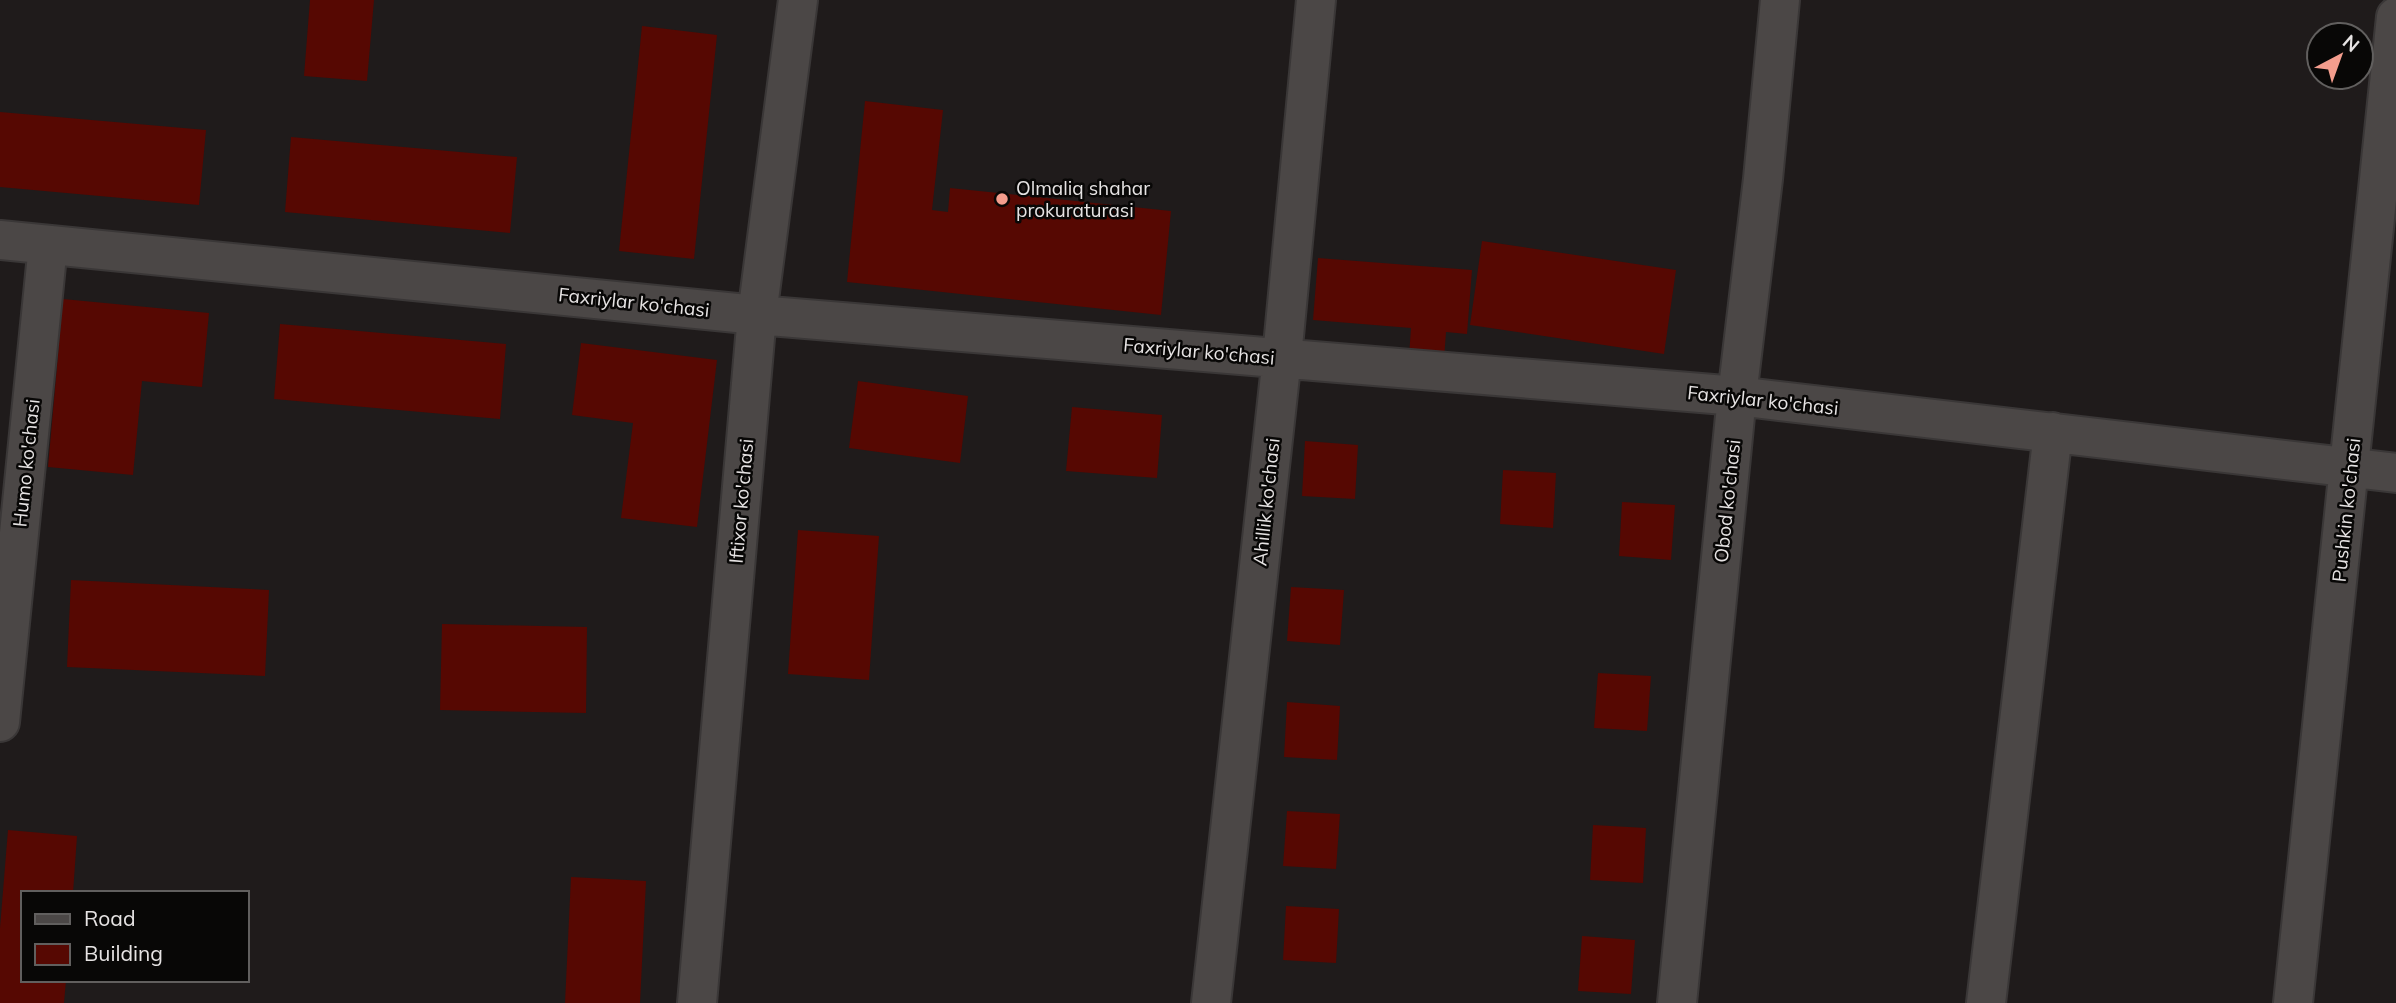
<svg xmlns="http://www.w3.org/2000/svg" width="2396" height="1003" font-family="Mulish,sans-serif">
	<rect width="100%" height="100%" fill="#1f1b1b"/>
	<path fill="#560802" d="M310,0H374L367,81L304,76Z
		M642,26L717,35L694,259L619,251Z
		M865,101L943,110L932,210L948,212L950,188L1171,211L1161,315L847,282Z
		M0,112L206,130L199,205L0,187Z
		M291,137L517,157L510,233L285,212Z
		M1482,241L1676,270L1664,354L1470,325Z
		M1318,258L1472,270L1467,334L1446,332L1444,359L1409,356L1411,328L1313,320Z
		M63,299L209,313L202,387L142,381L133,475L48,467Z
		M280,324L506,344L500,419L274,399Z
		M581,343L717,360L697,527L621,518L633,423L572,415Z
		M858,381L968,396L960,463L849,448Z
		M1072,407L1162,415L1157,478L1066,471Z
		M1305,441L1358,445L1355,499L1302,496Z
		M1503,470L1556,473L1553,528L1500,524Z
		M1622,502L1675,505L1671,560L1619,556Z
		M798,530L879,536L869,680L788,674Z
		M71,580L269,590L265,676L67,667Z
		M1291,587L1344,590L1340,645L1287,641Z
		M442,624L587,627L586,713L440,710Z
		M1598,673L1651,676L1647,731L1594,728Z
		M1287,702L1340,706L1337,760L1284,757Z
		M1287,811L1340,814L1336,869L1283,866Z
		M1593,825L1646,828L1643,883L1590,880Z
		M8,830L77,836L73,893H23V980H66L64,1003H0V928Z
		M571,877L646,881L640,1003H565Z
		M1286,906L1339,909L1336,963L1283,960Z
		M1582,936L1635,940L1631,994L1578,991Z"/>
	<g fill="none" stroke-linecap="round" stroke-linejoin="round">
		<defs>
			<path id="minor" d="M0,240L757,315L1737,396L2396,473
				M0,722L48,245
				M697,1003L757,315L798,0
				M1211,1003L1282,357L1316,0
				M1677,1003L1737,396L1763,179L1780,0
				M1986,1003L2053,432
				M2293,1003L2396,17"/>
		</defs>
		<use href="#minor" stroke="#3a3737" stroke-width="42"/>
		<use href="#minor" stroke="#4b4746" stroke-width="38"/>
	</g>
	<circle fill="#f49d8d" stroke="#080706" stroke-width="2.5" cx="1002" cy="199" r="7"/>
	<g text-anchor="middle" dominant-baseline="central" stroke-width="5" stroke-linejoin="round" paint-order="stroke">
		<g font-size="19" fill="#e6e3e3" stroke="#080706" text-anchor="start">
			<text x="1016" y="188">Olmaliq shahar<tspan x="1016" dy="22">prokuraturasi</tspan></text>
		</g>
		<g font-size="19" fill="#e6e3e3" stroke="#080706">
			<text transform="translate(634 302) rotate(6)">Faxriylar ko'chasi</text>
			<text transform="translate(1199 351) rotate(5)">Faxriylar ko'chasi</text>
			<text transform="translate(1763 400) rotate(6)">Faxriylar ko'chasi</text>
			<text transform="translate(26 463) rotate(-84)">Humo ko'chasi</text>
			<text transform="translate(741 501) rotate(-85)">Iftixor ko'chasi</text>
			<text transform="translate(1727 501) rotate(-84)">Obod ko'chasi</text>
			<text transform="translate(1266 502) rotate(-84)">Ahillik ko'chasi</text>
			<text transform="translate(2346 510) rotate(-84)">Pushkin ko'chasi</text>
		</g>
	</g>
	<rect x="21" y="891" width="228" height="91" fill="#080706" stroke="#615f5e" stroke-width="2"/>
	<rect x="35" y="914" width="35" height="10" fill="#4b4746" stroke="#615f5e" stroke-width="2"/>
	<text x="84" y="926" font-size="21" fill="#e6e3e3">Road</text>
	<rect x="35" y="944" width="35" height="21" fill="#560802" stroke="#615f5e" stroke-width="2"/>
	<text x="84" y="961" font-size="21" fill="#e6e3e3">Building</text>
	<g transform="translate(2340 56) rotate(41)"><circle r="33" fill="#080706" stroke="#615f5e" stroke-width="2"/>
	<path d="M0-5L12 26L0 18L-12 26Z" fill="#f49d8d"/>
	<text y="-10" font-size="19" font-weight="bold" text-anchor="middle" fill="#e6e3e3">N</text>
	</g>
</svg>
